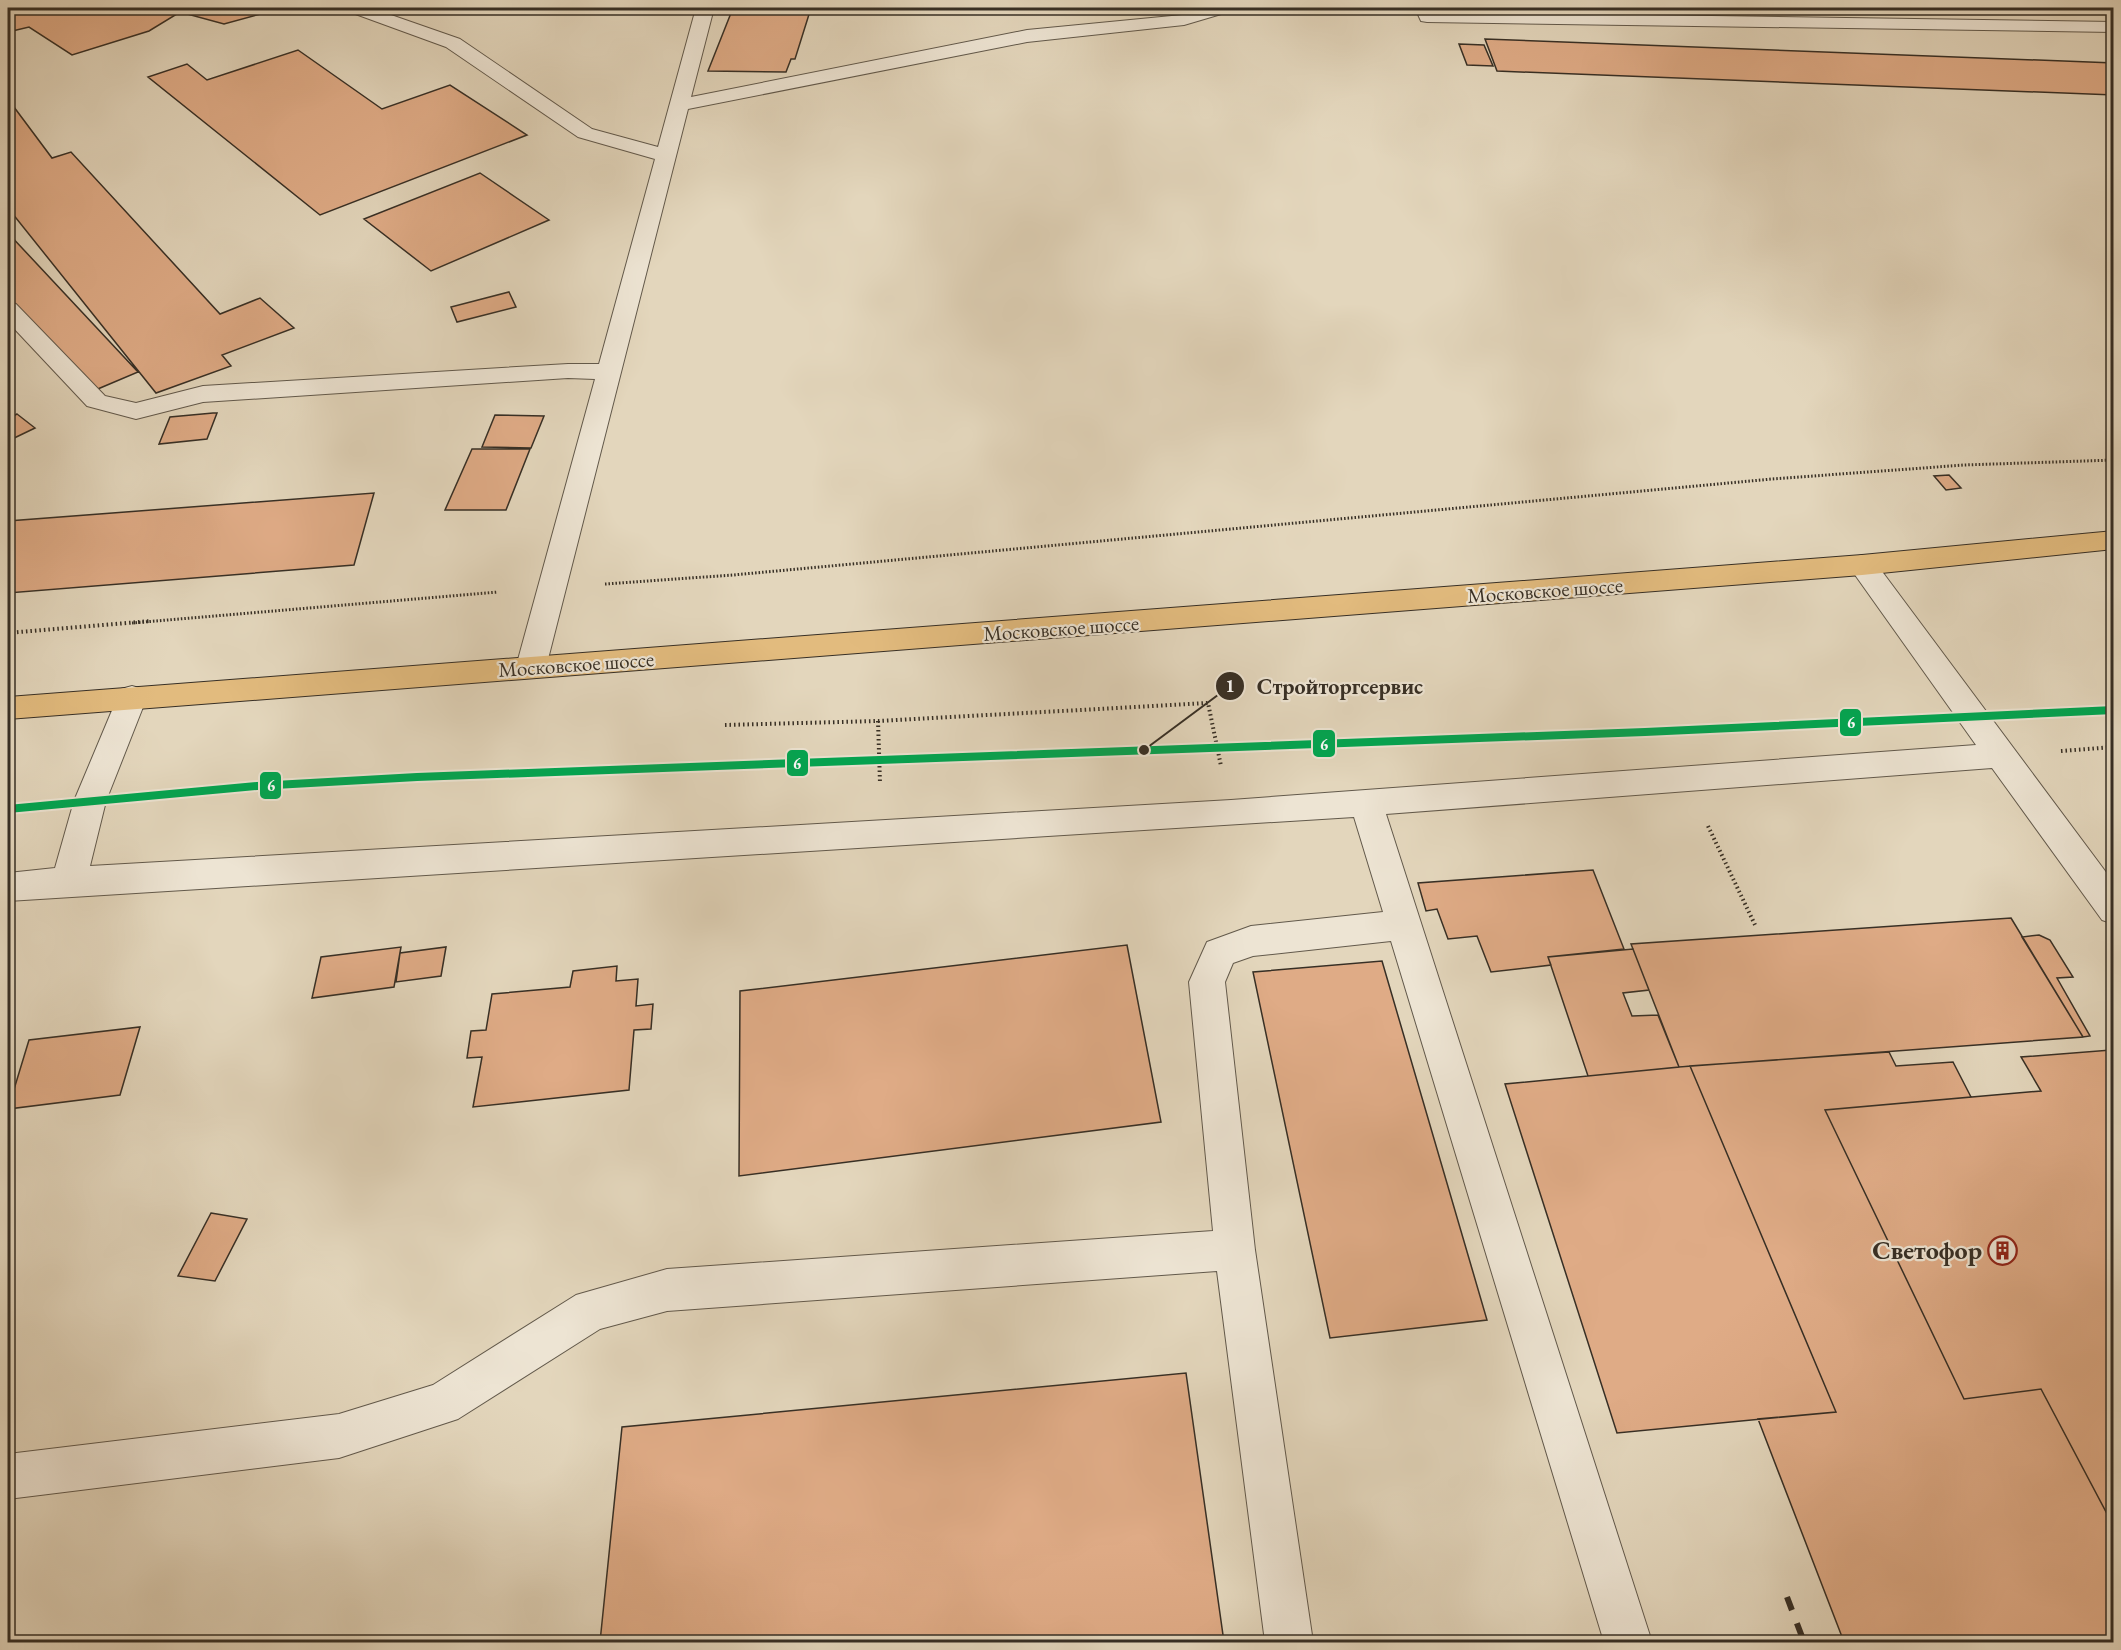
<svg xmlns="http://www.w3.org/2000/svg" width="2121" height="1650" font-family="'EB Garamond',serif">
	<rect width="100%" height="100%" fill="#e3d6bc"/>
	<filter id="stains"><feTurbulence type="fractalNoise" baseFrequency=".00333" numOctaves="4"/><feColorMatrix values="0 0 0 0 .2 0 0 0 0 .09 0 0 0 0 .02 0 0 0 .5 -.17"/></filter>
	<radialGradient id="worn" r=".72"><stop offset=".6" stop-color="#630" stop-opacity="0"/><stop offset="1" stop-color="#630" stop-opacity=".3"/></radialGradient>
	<path fill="#dfab86" stroke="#372f25" stroke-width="1.5" d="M8,8H282L224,24L180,12L149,31L72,55L29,27L8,32Z
		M733,8H811L795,59H791L786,72L708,71Z
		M1485,39L2114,63V95L1497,71Z
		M1459,44L1484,45L1493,66L1467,65Z
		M298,50L382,109L450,85L527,135L320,215L148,77L187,64L207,80Z
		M8,99L52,158L71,152L220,314L260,298L294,328L222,355L231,366L156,393L8,208Z
		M480,173L549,220L431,271L364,219Z
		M8,233L138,372L93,391L8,296Z
		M509,292L516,307L457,322L451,307Z
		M213,413H217L207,439L159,444L170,417Z
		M17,414L35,428L8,441V419Z
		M495,415L544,416L531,448L482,447Z
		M472,449H530L506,510H445Z
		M1949,475L1961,488L1946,490L1934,476Z
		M374,493L354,565L8,593V521Z
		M1593,870L1624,949L1548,957L1551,965L1491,972L1477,936L1448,939L1437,909L1426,911L1418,883Z
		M2011,918L2083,1037L1679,1067L1631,944Z
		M2039,935L2050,940L2073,977L2057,978L2090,1036L2083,1037L2022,937Z
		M1127,945L1161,1122L739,1176L740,991Z
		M401,947L394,987L312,998L321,957Z
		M446,947L441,976L396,982L400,953Z
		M1633,949L1649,990L1623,993L1632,1016L1658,1015L1679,1067L1588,1076L1548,957Z
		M1382,961L1487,1320L1330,1338L1253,972Z
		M617,966L616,981L638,979L636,1006L653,1004L651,1029L634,1030L629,1090L473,1107L482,1057L467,1058L471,1031L486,1030L492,994L570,987L573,971Z
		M140,1027L120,1095L8,1109L29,1040Z
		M2111,1050L2114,1054V1527L2041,1389L1964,1399L1825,1110L2041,1091L2021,1057Z
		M1889,1052L1896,1066L1953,1062L1971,1097L1825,1110L1964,1399L2041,1389L2114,1527V1642H1844L1758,1419L1836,1412L1690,1066Z
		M1690,1066L1836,1412L1617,1433L1505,1084Z
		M211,1213L247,1219L215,1281L178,1276Z
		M1186,1373L1224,1642H600L622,1427Z"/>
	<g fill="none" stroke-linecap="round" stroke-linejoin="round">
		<defs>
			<path id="lane" d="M347,8H371L460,39L592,129L658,147L696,8H714L691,97L1027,30L1182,15L1205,8H1231L1228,12L1184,25L1027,42L688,109L546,667L542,675L531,678L520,675L516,667L595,379L568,378L203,402L136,419L87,406L8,322V302L16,304L105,396L136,403L203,386L568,364H599L655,159L578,137L446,47L350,12Z
				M1415,8H1433L1434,12L2114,22V32L1427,22L1421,21Z
				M1862,555L1872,558L2114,883V924L2102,920L1992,768L1386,814L1652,1642H1604L1391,941L1253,956L1233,963L1225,982L1255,1250L1313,1642H1265L1217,1271L667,1311L600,1329L458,1419L339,1458L8,1499V1454L339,1414L433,1385L576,1295L667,1269L1213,1231L1189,982L1207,942L1251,926L1383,912L1354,817L8,901V873L55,868L74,801L121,689L132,686L143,689L147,697L106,801L90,866L1231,800L1976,745L1848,565L1852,558Z"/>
			<path id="primary" d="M2114,531V549L1862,575L8,719V697L1862,555Z"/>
		</defs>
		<use href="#lane" stroke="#62594b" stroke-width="2"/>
		<use href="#primary" stroke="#372f25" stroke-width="2"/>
		<path stroke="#372f25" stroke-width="3" stroke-dasharray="1.5 2" stroke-linecap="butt" d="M605,584L733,575L1772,479L1964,465L2114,460
			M132,623L498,592"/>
		<path stroke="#372f25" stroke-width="4" stroke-dasharray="1.5 3" stroke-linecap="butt" d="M8,633L150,621
			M878,721L880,783
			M725,725L878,721L1208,703L1221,766
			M2061,751L2114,747
			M1708,826L1756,927"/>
		<use href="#lane" fill="#ede4d3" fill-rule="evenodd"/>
		<use href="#primary" fill="#e2bb7e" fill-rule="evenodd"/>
		<path stroke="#372f25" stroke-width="6" stroke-dasharray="14 14" stroke-linecap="butt" d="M1787,1597L1804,1642"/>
		<defs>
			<path id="tram-1" d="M8,809L257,786L417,777L1645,732L2114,710"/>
		</defs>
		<use href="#tram-1" stroke="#ede4d3" stroke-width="12"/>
		<use href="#tram-1" stroke="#00a651" stroke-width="8"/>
	</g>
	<defs>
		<symbol id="building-ring" viewBox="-11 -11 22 22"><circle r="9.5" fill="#ede4d3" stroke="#8f2418" stroke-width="1.5"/><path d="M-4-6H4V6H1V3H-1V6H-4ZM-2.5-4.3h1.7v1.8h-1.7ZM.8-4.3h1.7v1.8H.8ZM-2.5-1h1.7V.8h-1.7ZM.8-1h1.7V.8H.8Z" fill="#8f2418"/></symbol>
	</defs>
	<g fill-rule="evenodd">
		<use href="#building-ring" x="1986" y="1234" width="33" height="33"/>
	</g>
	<g text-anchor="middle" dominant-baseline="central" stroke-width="4.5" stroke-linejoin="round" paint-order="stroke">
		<g font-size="21" fill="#372f25" stroke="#ede4d3">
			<text transform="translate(1545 590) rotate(-4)">Московское шоссе</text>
			<text transform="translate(1061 628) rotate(-4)">Московское шоссе</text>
			<text transform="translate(576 664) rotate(-4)">Московское шоссе</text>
		</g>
		<g font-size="26" font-weight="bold" fill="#372f25" stroke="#ede4d3" text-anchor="end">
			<text x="1982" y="1250">Светофор</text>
		</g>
	</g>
	<path fill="none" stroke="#372f25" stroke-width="2" d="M1144 750L1230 686"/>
	<g fill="#372f25" stroke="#ede4d3" stroke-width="2">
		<circle cx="1144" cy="750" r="6"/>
		<circle cx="1230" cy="686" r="15"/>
	</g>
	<g font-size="18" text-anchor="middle" font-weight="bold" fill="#fff">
		<text x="1230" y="692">1</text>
	</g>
	<g font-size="22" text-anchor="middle" font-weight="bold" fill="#372f25" stroke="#ede4d3" stroke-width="4.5" stroke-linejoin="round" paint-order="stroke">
		<text x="1340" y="694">Стройторгсервис</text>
	</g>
	<g stroke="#ede4d3" stroke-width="2">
		<rect x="1839" y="708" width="23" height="29" rx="6" fill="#00a651"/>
		<rect x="1312" y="729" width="24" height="29" rx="6" fill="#00a651"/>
		<rect x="786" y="749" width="23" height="28" rx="6" fill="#00a651"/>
		<rect x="259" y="771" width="23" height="29" rx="6" fill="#00a651"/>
	</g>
	<g font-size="16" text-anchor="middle" font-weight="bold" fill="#fff">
		<text x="1851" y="728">6</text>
		<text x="1324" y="750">6</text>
		<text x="797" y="769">6</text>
		<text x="271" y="791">6</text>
	</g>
	<rect width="2121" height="1650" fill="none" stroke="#e3d6bc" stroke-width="30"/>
	<rect x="9" y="9" width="2103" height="1632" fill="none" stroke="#372f25" stroke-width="3"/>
	<rect x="15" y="15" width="2091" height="1620" fill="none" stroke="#372f25" stroke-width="1.5"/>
	<rect width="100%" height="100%" filter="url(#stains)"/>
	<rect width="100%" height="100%" fill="url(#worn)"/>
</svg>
